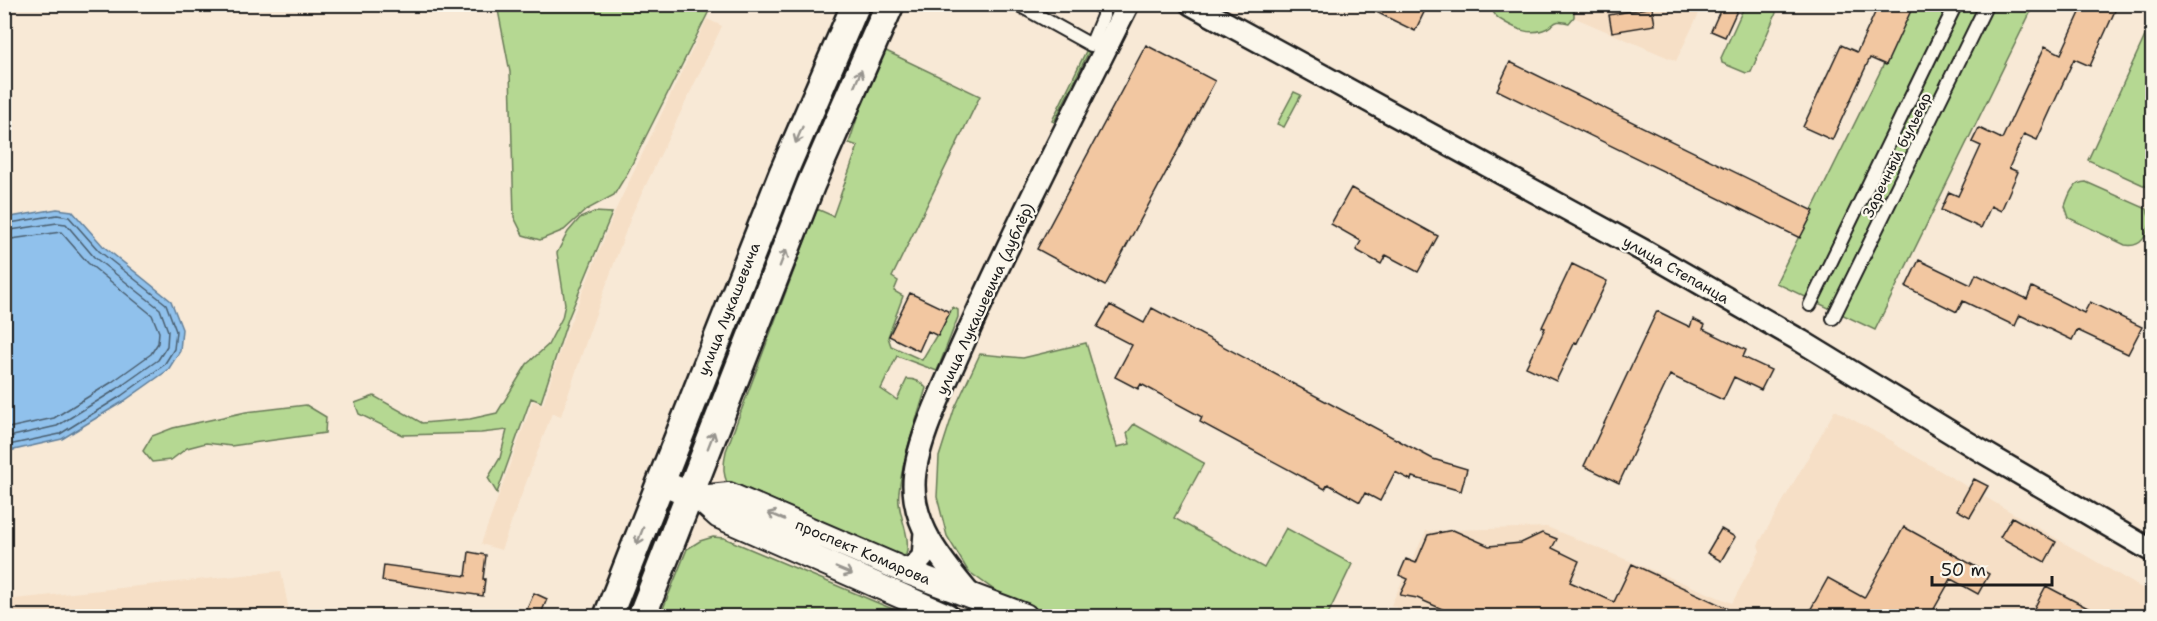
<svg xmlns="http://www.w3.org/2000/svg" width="2157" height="621" font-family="'Shantell Sans',sans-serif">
	<rect width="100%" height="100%" fill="#f8e9d6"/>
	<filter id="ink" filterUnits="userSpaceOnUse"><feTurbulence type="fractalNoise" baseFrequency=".0167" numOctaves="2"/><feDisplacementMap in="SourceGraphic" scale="12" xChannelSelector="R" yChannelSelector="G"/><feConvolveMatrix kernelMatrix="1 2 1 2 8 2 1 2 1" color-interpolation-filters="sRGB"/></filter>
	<g filter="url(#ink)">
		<path fill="#f6dfc6" d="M1545,5H1703L1676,61Z
			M707,19L722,26L632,214L590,330L561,416L552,413L501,550L481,544L533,401L543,405L564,338L616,209Z
			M1835,410L1894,442V444L2152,594V616H1414L1391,605L1426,531L1547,527L1732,603L1760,551L1758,545Z
			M281,571L290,616H5V600Z"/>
		<path fill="#b5d892" stroke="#687a57" stroke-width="1.5" d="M497,5H712L628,172L614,195L586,210L564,230L540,240L523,235L514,217L510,72Z
			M1492,5H1574V17L1569,23C1552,18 1556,26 1543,30C1529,35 1517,29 1506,23C1497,18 1492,14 1492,5Z
			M1745,5H1764L1775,9L1776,13L1751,72L1746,73L1722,63L1721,58Z
			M1913,5H2034L1875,330L1776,283Z
			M1101,27L1054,122L1052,121L1091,41Z
			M2146,34L2152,37V189L2088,160Z
			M884,50L980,96L892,277L898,281L894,291L903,296L888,337L891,346L922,360L953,307L958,310V317L937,371L897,356L881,389L897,400L907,379C915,379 921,381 926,388C916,422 903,456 899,492C896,514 912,533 906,555L899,558L732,491C722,477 723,467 726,451L817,209L833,216L858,146L849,143L863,100Z
			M1294,92L1301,95L1284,127L1277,124Z
			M2086,182L2147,209L2151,221C2147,235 2142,248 2125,245L2069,218L2065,206C2069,194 2073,182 2086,182Z
			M594,212L612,213L568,319L541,402L531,398L497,493L488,478L500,458L507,430L481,433L402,435L359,414L355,403L374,396L422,423L470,419L497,413L527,364L548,345L562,318L565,304L557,253L568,232L580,218Z
			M1086,343L1117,447L1130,444L1127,433L1134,424L1204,463L1174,518L1264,568L1286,528L1352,564L1327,616H1052L997,592L968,571L947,536L937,497L939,457L954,410L980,354L1023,358Z
			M306,405L326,417L325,433L231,446L206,443L187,448L171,460L152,462L143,451L152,436L173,428L246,412Z
			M713,537L724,538L909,616H660L687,549L700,541Z"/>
		<path fill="#90c1ec" stroke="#627f99" stroke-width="1.5" d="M57,209L72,211L103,246L171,301L182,329L180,351L168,370L124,401L62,439L5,452V218Z"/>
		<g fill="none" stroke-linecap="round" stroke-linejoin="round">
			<path stroke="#4a5e6f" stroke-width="1.5" d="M4,224L57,215L69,217L99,251L166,304L176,331L174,349L164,365L121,396L60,434L4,446
				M4,231L57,223L66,224L94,257L160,309L168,331L167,346L158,360L117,389L57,426L4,438
				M4,240L61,232L88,263L152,315L159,332L158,343L151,354L112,382L54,418L4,429"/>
		</g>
		<path fill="#f2c7a1" stroke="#1c1c1c" stroke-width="1.5" d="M1360,4H1428L1415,31Z
			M1723,4H1740L1725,37L1711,31Z
			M1879,4H1914L1886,65L1870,58L1832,140L1803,127L1841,45L1857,52Z
			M2084,4H2118L2090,66L2074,59L2037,140L2024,134L2009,168L2018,172L2001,211L1991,206L1981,228L1941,210L1949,192L1958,196L1981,146L1972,142L1979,128L2002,139L2045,46L2061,54Z
			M1652,7L1655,25L1612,32L1609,15Z
			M1146,45L1215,81L1105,286L1037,249Z
			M1510,62L1814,211L1800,238L1497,90Z
			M1351,188L1438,236L1418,272L1386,255L1381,264L1356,250L1361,241L1331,224Z
			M1919,260L1971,285L1976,274L2027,299L2032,287L2084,313L2090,302L2142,327L2128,354L2077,330L2072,340L2020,315L2015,326L1963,301L1957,312L1906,287Z
			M1572,264L1607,281L1577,343L1575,342L1556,381L1526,367L1545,328L1542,327Z
			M910,293L950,312L938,336L928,331L919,351L889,336Z
			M1110,305L1144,323L1152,308L1433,459L1467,469L1461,491L1412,477L1411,480L1395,472L1380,501L1365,493L1360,502L1328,484L1325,489L1200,422L1202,417L1141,384L1138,389L1115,377L1132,345L1097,327Z
			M1657,311L1690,327L1693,319L1705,325L1703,329L1746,350L1743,357L1771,370L1761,390L1734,377L1723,400L1670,375L1619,483L1584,466Z
			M1974,479L1988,486L1970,517L1957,510Z
			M2012,517L2056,542L2045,562L2000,537Z
			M1904,527L1989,574L1978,594L1951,579L1930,616H1807L1828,578L1864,598Z
			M1721,529L1735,537L1721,561L1707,553Z
			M1453,530L1489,546L1521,543L1542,533L1557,539L1552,548L1579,561L1570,582L1614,602L1632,564L1727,608L1722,616H1458L1417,598L1400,595L1408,579L1399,575L1406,559L1416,563L1428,535Z
			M469,552L486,555L483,579H485L483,596L382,581L384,565L466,576Z
			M2046,586L2103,616H2030Z
			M534,593L547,599L540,616H524Z"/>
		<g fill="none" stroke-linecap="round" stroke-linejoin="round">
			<defs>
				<path id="pedestrian" d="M1017,4L1091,45L1103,16V8L1094,4
					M1810,305L1956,4
					M1833,318L1987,4"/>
				<path id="tertiary" d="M1191,4L1646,252L1801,341L1978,449L2152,551
					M908,572L923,557L925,532
					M971,596C945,564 914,530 914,485C914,446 945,385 961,348C1013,232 1071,118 1128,4"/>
				<path id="secondary" d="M661,482L699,498L719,516L947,616
					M699,498L729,495L908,572L1025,616"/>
				<path id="primary" d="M608,616L784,171L856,4
					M642,616L811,184L890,4"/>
			</defs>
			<use href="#pedestrian" stroke="#1c1c1c" stroke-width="16"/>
			<use href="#tertiary" stroke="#1c1c1c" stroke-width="26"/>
			<use href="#secondary" stroke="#1c1c1c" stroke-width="28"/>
			<use href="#primary" stroke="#1c1c1c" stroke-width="32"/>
			<use href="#pedestrian" stroke="#fbf7ec" stroke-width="12"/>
			<use href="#tertiary" stroke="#fbf7ec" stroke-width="21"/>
			<use href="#secondary" stroke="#fbf7ec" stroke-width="24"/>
			<use href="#primary" stroke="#fbf7ec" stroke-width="27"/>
		</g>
		<defs><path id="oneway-shaft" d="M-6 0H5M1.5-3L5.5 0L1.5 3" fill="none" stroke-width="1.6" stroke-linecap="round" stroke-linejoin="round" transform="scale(1.5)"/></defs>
		<g stroke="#97948e">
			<use href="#oneway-shaft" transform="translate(858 78) rotate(-67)"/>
			<use href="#oneway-shaft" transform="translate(799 135) rotate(113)"/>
			<use href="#oneway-shaft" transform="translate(783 258) rotate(-69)"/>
			<use href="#oneway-shaft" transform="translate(711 440) rotate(-69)"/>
			<use href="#oneway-shaft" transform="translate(776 516) rotate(-157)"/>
			<use href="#oneway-shaft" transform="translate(640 536) rotate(111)"/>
			<use href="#oneway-shaft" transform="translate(844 571) rotate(23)"/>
		</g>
	</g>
	<g text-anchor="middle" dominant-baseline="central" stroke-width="4.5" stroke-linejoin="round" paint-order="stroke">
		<g font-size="15" fill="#1c1c1c" stroke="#fbf7ec">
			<text transform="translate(1897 155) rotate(-64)">Заречный бульвар</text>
			<text transform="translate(1676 270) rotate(30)">улица Степанца</text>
			<text transform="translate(985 299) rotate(-65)">улица Лукашевича (дублёр)</text>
			<text transform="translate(729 309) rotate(-68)">улица Лукашевича</text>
			<text transform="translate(863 552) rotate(23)">проспект Комарова</text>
		</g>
	</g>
	<rect width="2157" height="621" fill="none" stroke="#fbf7ec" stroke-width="24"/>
	<rect x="12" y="12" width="2133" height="597" fill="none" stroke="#1c1c1c" stroke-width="2" filter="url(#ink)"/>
	<path d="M1932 576v9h120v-9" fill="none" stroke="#1c1c1c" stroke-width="3"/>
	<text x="1941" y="576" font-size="18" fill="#1c1c1c" stroke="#fbf7ec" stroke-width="4.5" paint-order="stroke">50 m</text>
</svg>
